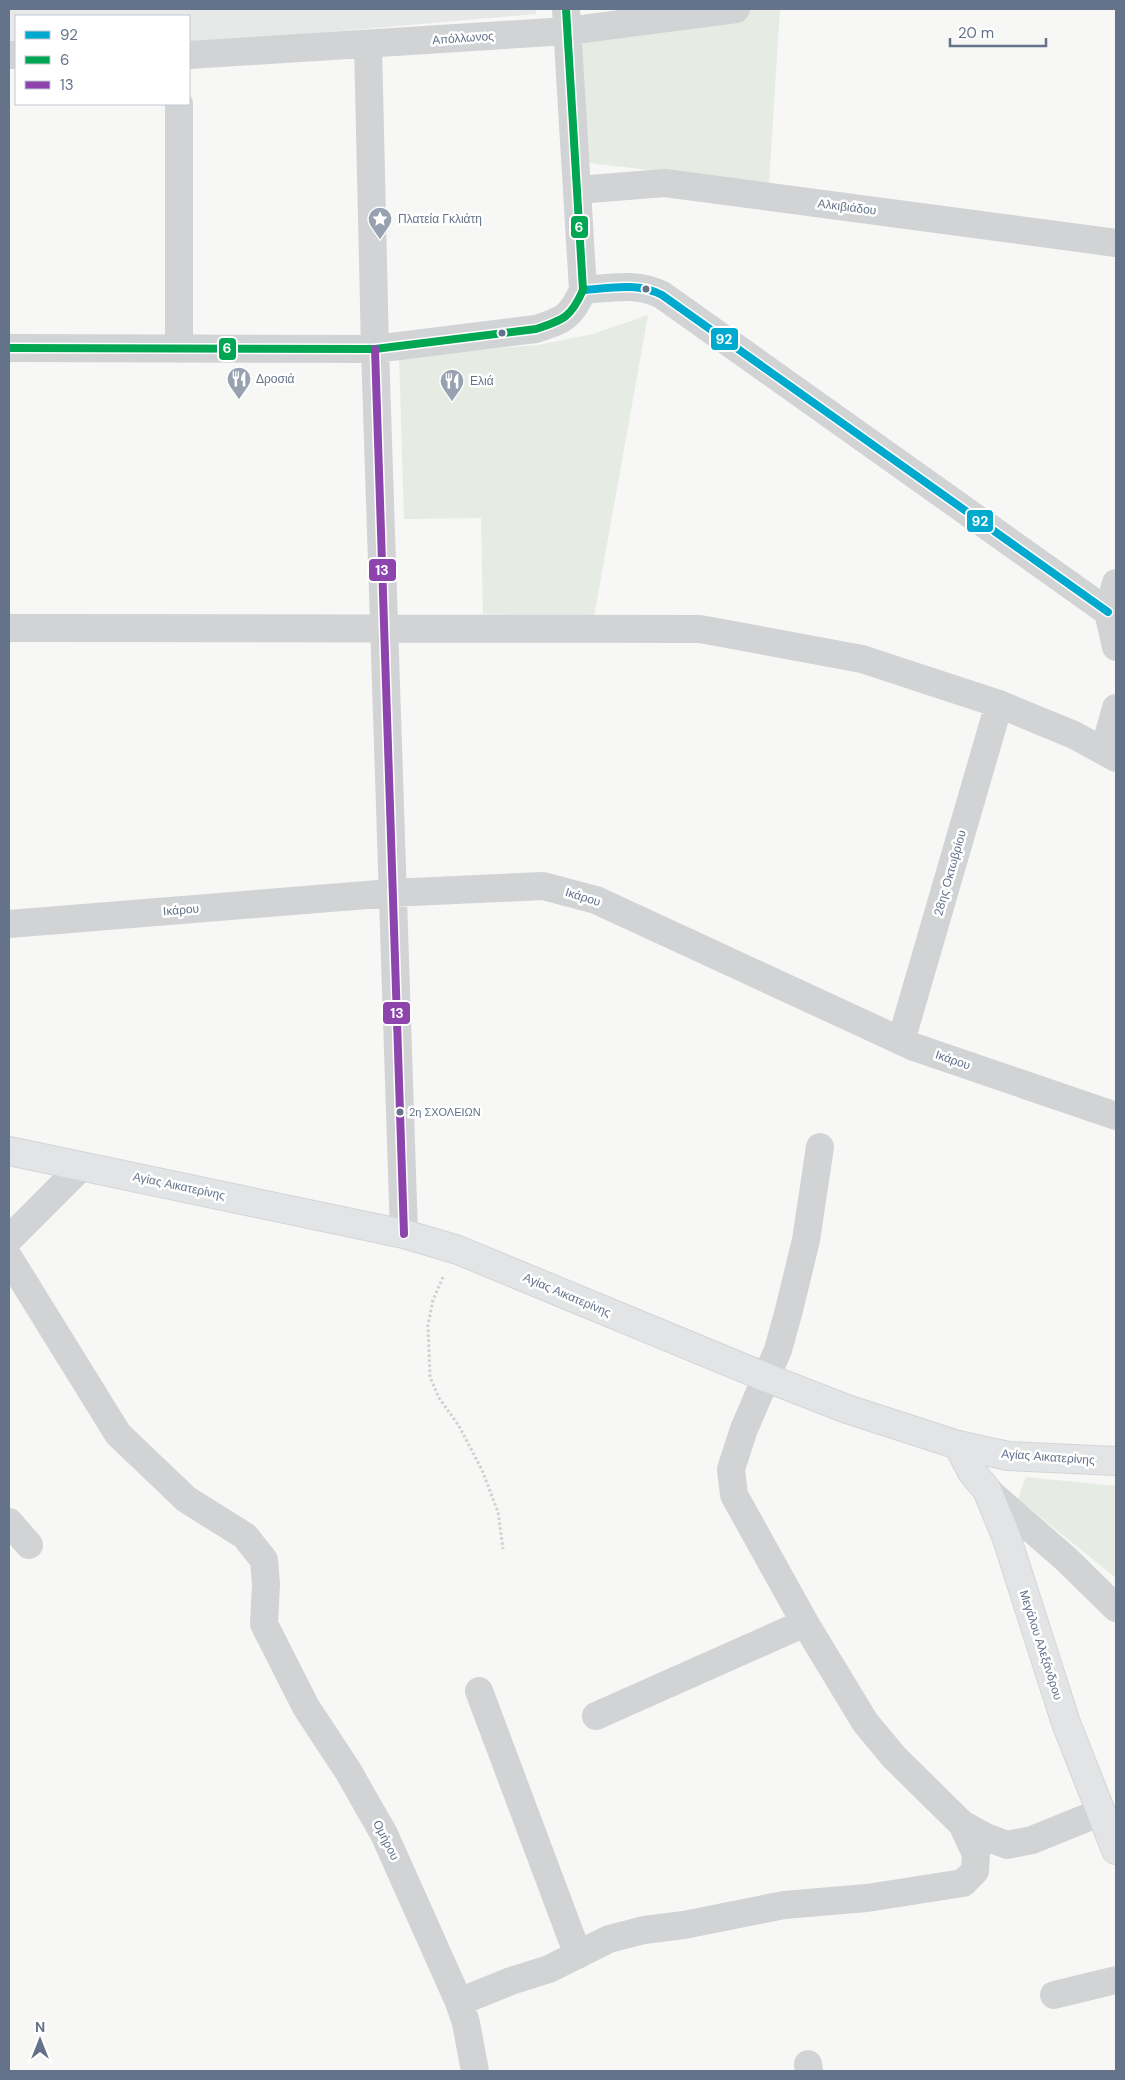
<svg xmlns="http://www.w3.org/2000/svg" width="1125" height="2080" font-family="'DM Sans',sans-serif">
	<rect width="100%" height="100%" fill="#f7f7f6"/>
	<path fill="#e7e8e8" d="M9,9H536V14L189,44V16H16V47H9Z"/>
	<path fill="#e6ebe4" d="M721,9H780L769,184L581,162L579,19Z
		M648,315L594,617L483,614L481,518L404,519L399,356L538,345L593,334Z
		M1026,1477L1116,1486V1578L1018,1499Z"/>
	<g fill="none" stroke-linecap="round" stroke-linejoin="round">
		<defs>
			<path id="secondary" d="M9,1151L404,1234L458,1250L765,1377L847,1409L958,1445L1008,1456L1116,1461
				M958,1445L972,1472L987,1490L1006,1536L1066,1723L1116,1850"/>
		</defs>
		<use href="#secondary" stroke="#d3d5d7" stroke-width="30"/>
		<path stroke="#cfd0d1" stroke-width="3" stroke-dasharray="2.5 2.5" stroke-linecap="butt" d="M443,1277L433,1300L428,1325L430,1377L439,1398L459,1426L482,1470L498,1512L503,1549"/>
		<path stroke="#d2d3d5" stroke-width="28" d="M368,44L375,349L404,1234
			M9,55H16
			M189,55L567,31L736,9
			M179,104V349
			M577,190L665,183L1116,243
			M583,290C611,288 637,282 662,295L1108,612
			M9,348L375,349L536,329C564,320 571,317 583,290L566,9
			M1116,583L1108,612L1116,647
			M9,628L700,629L862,659L999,704L1074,735L1116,758
			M1104,751L1116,708
			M9,924L391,893L543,886L596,900L914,1047L1116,1116
			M901,1041L999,704
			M820,1147L806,1240L789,1310L778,1350L744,1429L731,1469L734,1495L805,1623L865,1722L894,1757L962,1824L986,1837L1007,1845L1032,1840L1101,1812
			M9,1239L82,1166
			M9,1258L118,1434L186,1499L245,1536L264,1560L266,1584L264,1624L306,1707L348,1771L384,1834L459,2002L466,2023L475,2071
			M987,1490L1066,1559L1116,1608
			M9,1522L29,1545
			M479,1691L578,1955
			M596,1716L805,1623
			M1054,1995L1116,1980
			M459,2002L511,1981L549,1969L609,1939L644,1930L684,1925L784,1905L867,1898L963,1883L975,1871L976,1854L962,1824
			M808,2064L809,2071"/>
		<use href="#secondary" stroke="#e3e4e5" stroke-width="28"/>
		<defs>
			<path id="bus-1" d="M583,290C611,288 637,282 662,295L1108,612"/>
			<path id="bus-2" d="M9,348L375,349L536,329C564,320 571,317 583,290L566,9"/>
			<path id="bus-3" d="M375,349L404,1234"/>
		</defs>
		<use href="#bus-1" stroke="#fff" stroke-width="11"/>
		<use href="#bus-2" stroke="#fff" stroke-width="11"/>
		<use href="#bus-3" stroke="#fff" stroke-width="11"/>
		<use href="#bus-1" stroke="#00a9ce" stroke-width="8"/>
		<use href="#bus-2" stroke="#00a651" stroke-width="8"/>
		<use href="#bus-3" stroke="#8e44ad" stroke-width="8"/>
	</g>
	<defs>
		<symbol id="sight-pin" viewBox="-11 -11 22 30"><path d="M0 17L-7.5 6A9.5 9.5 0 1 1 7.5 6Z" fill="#97a1b0" stroke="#fff"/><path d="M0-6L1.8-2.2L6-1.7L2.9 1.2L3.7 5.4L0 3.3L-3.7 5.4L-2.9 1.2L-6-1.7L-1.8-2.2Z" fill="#fff"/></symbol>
		<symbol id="restaurant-pin" viewBox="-11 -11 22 30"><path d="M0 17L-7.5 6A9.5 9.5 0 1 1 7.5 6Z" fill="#97a1b0" stroke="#fff"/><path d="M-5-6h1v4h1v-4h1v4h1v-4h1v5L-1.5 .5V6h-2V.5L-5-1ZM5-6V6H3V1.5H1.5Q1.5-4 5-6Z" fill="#fff"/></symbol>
	</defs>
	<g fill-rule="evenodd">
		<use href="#sight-pin" x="366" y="205" width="28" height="38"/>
		<use href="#restaurant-pin" x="225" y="365" width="28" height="38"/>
		<use href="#restaurant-pin" x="438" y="367" width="28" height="38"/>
	</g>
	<g fill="#64728a" stroke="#fff" stroke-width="2">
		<circle cx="646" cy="289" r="4.5"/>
		<circle cx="502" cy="333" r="4.5"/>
		<circle cx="400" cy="1112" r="4.5"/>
	</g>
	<g text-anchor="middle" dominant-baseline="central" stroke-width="5" stroke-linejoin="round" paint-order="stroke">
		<g font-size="11" fill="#64728a" stroke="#fff" text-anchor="start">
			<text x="409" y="1112">2η ΣΧΟΛΕΙΩΝ</text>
		</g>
		<g font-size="12" fill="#64728a" stroke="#fff">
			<text transform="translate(463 38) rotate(-4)">Απόλλωνος</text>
			<text transform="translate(847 207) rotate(7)">Αλκιβιάδου</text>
			<text transform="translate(950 873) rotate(-74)">28ης Οκτωβρίου</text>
			<text transform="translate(583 897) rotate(17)">Ικάρου</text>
			<text transform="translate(181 910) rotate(-5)">Ικάρου</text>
			<text transform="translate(953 1060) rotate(19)">Ικάρου</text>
			<text transform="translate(179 1186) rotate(12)">Αγίας Αικατερίνης</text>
			<text transform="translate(567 1295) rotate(23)">Αγίας Αικατερίνης</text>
			<text transform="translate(1048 1457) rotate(4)">Αγίας Αικατερίνης</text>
			<text transform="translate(1041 1645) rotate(72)">Μεγάλου Αλεξάνδρου</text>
			<text transform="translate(386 1840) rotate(63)">Ομήρου</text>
		</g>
		<g font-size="12" fill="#64728a" stroke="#fff" text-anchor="start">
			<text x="398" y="219">Πλατεία Γκλιάτη</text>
			<text x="256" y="379">Δροσιά</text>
			<text x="470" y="381">Ελιά</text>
		</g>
	</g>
	<g stroke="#fff" stroke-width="2">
		<rect x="570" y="215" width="19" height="24" rx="5" fill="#00a651"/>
		<rect x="710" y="327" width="29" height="24" rx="5" fill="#00a9ce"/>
		<rect x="218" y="337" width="19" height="24" rx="5" fill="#00a651"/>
		<rect x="966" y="509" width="28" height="24" rx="5" fill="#00a9ce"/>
		<rect x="368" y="558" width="29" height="24" rx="5" fill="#8e44ad"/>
		<rect x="382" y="1001" width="29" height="24" rx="5" fill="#8e44ad"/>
	</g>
	<g font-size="14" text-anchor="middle" font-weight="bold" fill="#fff">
		<text x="579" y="232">6</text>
		<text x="724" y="344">92</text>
		<text x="227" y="353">6</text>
		<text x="980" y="526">92</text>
		<text x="382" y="575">13</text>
		<text x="397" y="1018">13</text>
	</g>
	<rect width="1125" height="2080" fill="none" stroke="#64728a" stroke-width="20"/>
	<rect x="15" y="15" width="175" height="90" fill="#ffffff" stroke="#c1c7d0"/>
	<rect x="25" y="31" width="25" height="8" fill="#00a9ce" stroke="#c1c7d0"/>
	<text x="60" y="40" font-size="15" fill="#64728a">92</text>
	<rect x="25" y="56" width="25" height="8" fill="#00a651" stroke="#c1c7d0"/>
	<text x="60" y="65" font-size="15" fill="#64728a">6</text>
	<rect x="25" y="81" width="25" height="8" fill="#8e44ad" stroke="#c1c7d0"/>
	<text x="60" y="90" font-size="15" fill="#64728a">13</text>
	<g transform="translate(40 2040)" stroke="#ffffff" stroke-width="4" paint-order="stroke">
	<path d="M0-4L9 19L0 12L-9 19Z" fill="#64728a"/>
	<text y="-8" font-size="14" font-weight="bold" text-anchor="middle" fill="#64728a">N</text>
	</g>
	<path d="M950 38v8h96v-8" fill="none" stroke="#64728a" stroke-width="2.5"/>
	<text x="958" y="38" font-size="15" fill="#64728a" stroke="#ffffff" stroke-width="4" paint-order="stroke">20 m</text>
</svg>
